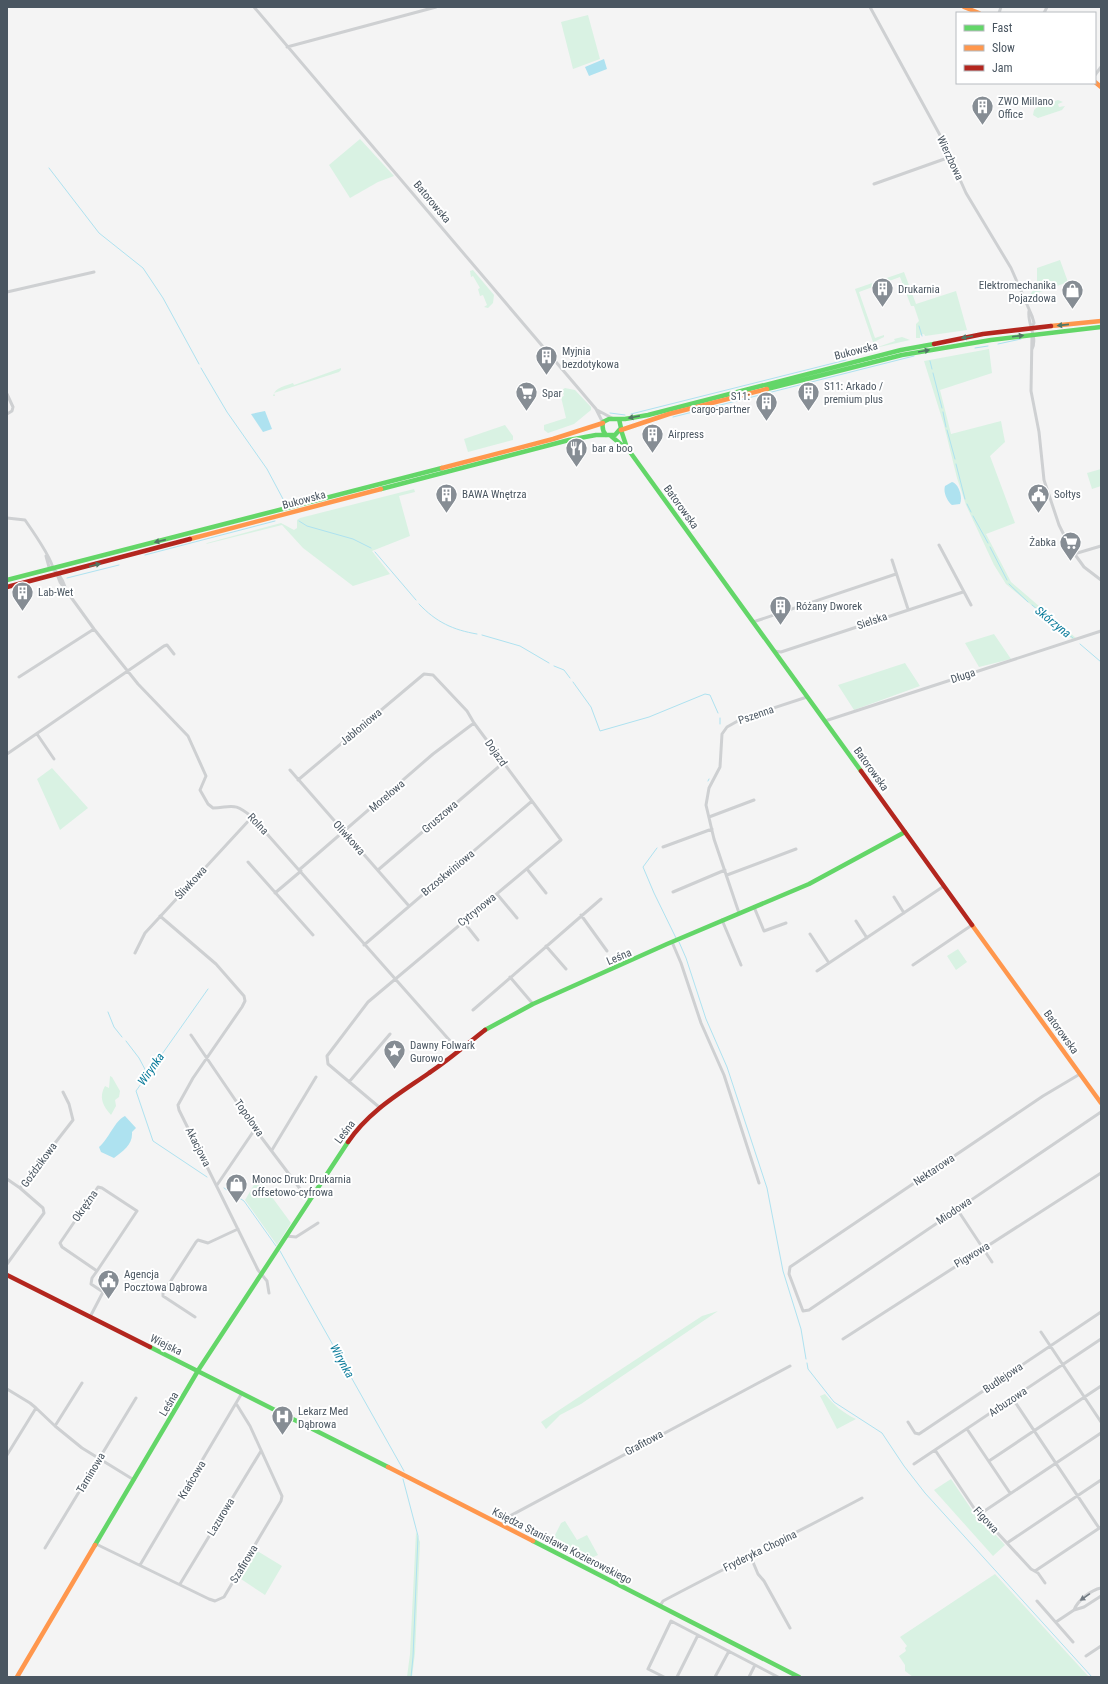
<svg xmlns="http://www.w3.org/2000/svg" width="1108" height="1684" font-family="'Roboto Condensed',sans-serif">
	<rect width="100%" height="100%" fill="#f4f4f4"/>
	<path fill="#d9f2e3" d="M588,15L600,59L573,69L561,22Z
		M1058,100L1063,102L1058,104L1059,107L1065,106L1062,110L1038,118L1033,115L1034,110L1036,108Z
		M360,139L394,176L378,182L350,198L329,165Z
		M1060,260L1068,282L1029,296L1037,285V268Z
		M473,270L494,295L493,303L488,308L484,307L487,305L483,295L480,296L478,289L480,288L473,276L471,277L470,271Z
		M904,272L916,304L956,291L967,330L925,336L924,334L920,335V338H916V324L919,321L914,306H911L900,277L859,292L875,338L884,335V337L874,342L875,345H877L878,347L895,341L894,339L902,337L910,340L875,348L855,289Z
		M989,349L992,373L940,390L951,434L1001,421L1005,442L990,456L1015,523L986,534L1011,582L1076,638L1072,639L1006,584L994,565L966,505L957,478L944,425L924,361Z
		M341,368V370L339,372L283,390L274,393L275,396H273C275,387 286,386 293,383L294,385Z
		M565,388L575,390L591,407V410L574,424L548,433L544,430V425L566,418L561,397L564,396L563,393H560V391Z
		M505,425L513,436V440L468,452L464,439Z
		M1101,469V486L1092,489L1087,473Z
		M414,489L415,492L399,496L410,536L372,551L390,574L353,586L303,548L282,525L206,544L207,543L281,523L294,530L297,528V520L300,518Z
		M994,634L1011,659L979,667L965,643Z
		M905,663L920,686L854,710L838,685Z
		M52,768L88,808L60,830L37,779Z
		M958,949L967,962L956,970L947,956Z
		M110,1076L112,1077L120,1091L119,1097L115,1100L116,1106L111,1115C102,1105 99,1097 105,1086L109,1088Z
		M258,1178L291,1223L277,1245L245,1200Z
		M718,1311L581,1404L560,1415L546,1429L541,1422L702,1316Z
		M825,1394C834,1405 843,1413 856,1419L837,1429L820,1396Z
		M951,1479L976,1516L981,1519L1005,1545L993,1556L934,1490Z
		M565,1521L577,1540L587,1535L598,1555L589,1559L583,1556L580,1561L550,1545L561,1523Z
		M416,1532L420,1542L415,1653L412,1677H407L410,1654Z
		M254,1549L282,1566L265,1595L238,1577Z
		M995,1574L1089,1677H913L905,1671V1665L899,1656L906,1651L905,1648L907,1646L900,1637Z"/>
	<path fill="#aee2f0" d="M604,59L607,69L589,76L585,67Z
		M265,411L272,429L263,432L251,414Z
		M952,482C959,484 963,497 960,504L952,505C947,501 943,492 945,486Z
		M125,1116L136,1128L132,1132C133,1145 123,1151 114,1158L101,1152L99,1147C109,1139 115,1120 125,1116Z"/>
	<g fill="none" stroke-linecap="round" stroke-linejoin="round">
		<path stroke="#aee2f0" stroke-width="1" d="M49,168L99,233L143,268L163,298L199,364
			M919,326L922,336
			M998,344L1021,339
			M975,348L988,346
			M930,361L932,369
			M201,368L227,412L267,469L283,499
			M933,373L942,408
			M943,412L946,427
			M610,413L625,415
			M631,414L846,360
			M673,417L914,356
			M947,430L955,459
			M956,464L965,499
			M967,504L971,512
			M973,516L988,543
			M299,521L307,526L353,539L371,548
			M990,547L1007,580
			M375,552L416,600
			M145,555L275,521
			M67,578L119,565
			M1009,584L1028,602
			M419,604C436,622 453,630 477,634
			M1032,605L1073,638
			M482,635L520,646L549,663
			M1080,644L1101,662
			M554,666L564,670L570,678
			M573,682L591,707L600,731L649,717L705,694L710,695L718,713
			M720,718V724
			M708,781L709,779
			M657,848L643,867L654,893L676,938
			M679,942L686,958L706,1019L727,1067L767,1188L783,1271L801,1329L806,1359
			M108,1012L114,1027L122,1037
			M126,1041L139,1058L147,1073
			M207,1177L153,1141L136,1091L208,989
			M224,1188L244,1201L276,1246
			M280,1251L404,1471
			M807,1363L808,1369L834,1402L882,1433L904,1466L925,1493L1092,1677
			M403,1479L418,1536L413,1657L411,1677"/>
		<path stroke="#ced0d2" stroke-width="3" d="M254,7L596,409L603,423
			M870,7L941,137L966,193L1011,268L1032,316L1034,323L1031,328
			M999,13L1001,7
			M1044,13L1047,7
			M287,47L436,7
			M1095,75L1101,67
			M874,184L950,157
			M7,292L94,272
			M1029,311C1027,324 1038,337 1032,349
			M1032,335L1031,391L1039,432L1044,480L1059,525L1071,549L1084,567L1101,580
			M7,394L13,407L12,411L7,414
			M597,410L612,418
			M7,518L25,520C32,530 52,559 53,569
			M939,545L971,605
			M1074,554L1101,546
			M46,556L49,567C57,570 63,580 65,587
			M892,560L908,609
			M57,574L60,582L94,629L138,684L188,736L206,776L200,790L208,804L213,808C233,807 234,802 252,817L459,1051
			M753,622L896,574
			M774,651L781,652L963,592
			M19,677L94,629
			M825,721L1101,631
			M37,734L54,759
			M7,754L164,646L167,645L174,654
			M290,770L409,906
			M298,780L424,674L433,675L467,711L474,723L561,840L368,1002L327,1056L328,1064L379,1107
			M709,817L754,800
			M663,847L712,829
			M248,862L313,935
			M527,869L546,893
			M299,870L433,754L474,723
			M378,870L503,763
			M727,875L796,849
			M673,892L725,870
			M275,893L301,871
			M497,894L517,918
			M894,897L904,913
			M754,907L764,931L786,923
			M739,913L714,839L706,805L709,788L720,767L722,734L727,727L743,718L807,697
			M581,915L607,951
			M160,916L216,964L244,996L245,1001L242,1007L193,1078L178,1105L179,1110L258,1270L267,1281L269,1293
			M722,920L741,965
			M463,921L478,940
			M856,921L867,938
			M810,934L829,963
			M672,942L681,963L701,1023L724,1075L759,1183
			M364,945L532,801
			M546,946L566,969
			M135,953L145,933L252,817
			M913,965L972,925
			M817,971L944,886
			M510,977L533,1004
			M473,1010L601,899
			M191,1035L255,1129L304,1194L310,1199
			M1080,1074L1043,1096L790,1267L789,1274L803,1311L809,1310L1101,1112
			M349,1082L390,1034
			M272,1150L316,1077
			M7,1179L20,1188
			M217,1185L255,1129
			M957,1209L992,1262
			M286,1236L296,1237L318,1223
			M7,1264L44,1213L43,1208L20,1188L73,1120L69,1104L63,1092
			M90,1317L103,1292L91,1284L92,1278L97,1271L137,1211L102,1188L98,1187L60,1243L62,1247L97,1271
			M195,1317L163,1296V1293L196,1242L198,1240L208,1243L238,1229
			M1041,1332L1101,1422
			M843,1339L1101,1173
			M7,1389L30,1403L36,1408
			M1013,1399L1099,1528
			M908,1422L915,1433L919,1434L1101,1312
			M55,1426L82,1448L134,1480
			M967,1429L1010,1493
			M935,1450L976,1511L980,1514L1031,1569L1038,1573L1045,1583
			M7,1455L36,1408L55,1426L82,1383
			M989,1461L1101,1386
			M914,1464L1101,1339
			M980,1514L1101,1433
			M502,1525L506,1518L790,1366
			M1007,1543L1101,1480
			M96,1544L209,1599L215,1601L224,1597L281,1501L282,1496L250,1426L237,1405
			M45,1548L136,1398
			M750,1555L758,1574L764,1581L790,1628
			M140,1565L242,1393
			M1035,1571L1101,1527
			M180,1584L261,1451
			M1037,1601L1073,1642
			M660,1606L663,1601C729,1566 796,1533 862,1498
			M1074,1610C1078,1600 1091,1590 1101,1588
			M1056,1622L1074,1610L1084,1607L1101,1596
			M1086,1656L1101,1646
			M664,1677L648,1669L671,1621L778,1677
			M677,1677L698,1635
			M715,1677L729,1651
			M749,1677L755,1665"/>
		<path stroke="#63d668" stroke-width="4.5" d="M767,389L902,355L991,340L1101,327
			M621,430L626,445
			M606,435C602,431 602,427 603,422L609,419H625L648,415L901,350L934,344
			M611,436L630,452L861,771
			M381,489L569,440L596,435H615L621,428L619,419
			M7,580L442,468
			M485,1030L533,1004L667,944L809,884L905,832
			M150,1347L388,1467
			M533,1541L799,1677
			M95,1545L199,1369L348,1142"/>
		<path stroke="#ff974d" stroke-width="4.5" d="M964,7L979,13
			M1095,82L1101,87
			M1051,326L1101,321
			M621,430L669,414L767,389
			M442,468L553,439L603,423
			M190,539L381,489
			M972,925L1101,1103
			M388,1467L533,1541
			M17,1677L95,1545"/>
		<path stroke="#b3261e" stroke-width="4.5" d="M934,344L983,334L1051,326
			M7,587L190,539
			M861,771L972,925
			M348,1142C369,1111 399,1094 429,1073C449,1060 467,1044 485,1030
			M7,1275L150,1347"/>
	</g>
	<defs><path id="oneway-solid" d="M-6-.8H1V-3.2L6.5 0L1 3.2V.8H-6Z"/></defs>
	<g fill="#507663">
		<use href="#oneway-solid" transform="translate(1063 325) rotate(174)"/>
		<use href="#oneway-solid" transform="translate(1018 336) rotate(-7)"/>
		<use href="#oneway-solid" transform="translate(967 337) rotate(170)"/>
		<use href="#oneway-solid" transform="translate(924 351) rotate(-10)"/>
		<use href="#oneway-solid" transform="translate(634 417) rotate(169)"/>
		<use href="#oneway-solid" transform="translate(160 541) rotate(167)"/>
		<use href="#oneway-solid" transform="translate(95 565) rotate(-14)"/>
	</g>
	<use fill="#727b83" href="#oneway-solid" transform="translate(1085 1597) rotate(145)"/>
	<defs>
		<symbol id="building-pin" viewBox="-11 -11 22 30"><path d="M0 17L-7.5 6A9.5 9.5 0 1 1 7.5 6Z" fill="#868d94" stroke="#fff"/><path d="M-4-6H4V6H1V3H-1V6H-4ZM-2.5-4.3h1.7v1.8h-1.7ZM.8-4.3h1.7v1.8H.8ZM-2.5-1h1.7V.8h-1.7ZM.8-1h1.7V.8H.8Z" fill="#fff"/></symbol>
		<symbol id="shop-pin" viewBox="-11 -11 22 30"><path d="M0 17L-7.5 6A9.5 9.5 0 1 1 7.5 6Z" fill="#868d94" stroke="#fff"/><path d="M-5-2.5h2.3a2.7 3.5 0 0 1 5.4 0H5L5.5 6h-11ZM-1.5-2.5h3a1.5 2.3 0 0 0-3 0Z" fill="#fff"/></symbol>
		<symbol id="supermarket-pin" viewBox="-11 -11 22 30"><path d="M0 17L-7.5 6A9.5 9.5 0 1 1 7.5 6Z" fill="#868d94" stroke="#fff"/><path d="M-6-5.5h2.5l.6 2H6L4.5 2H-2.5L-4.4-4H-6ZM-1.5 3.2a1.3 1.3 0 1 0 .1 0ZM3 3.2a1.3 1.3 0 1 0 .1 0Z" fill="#fff"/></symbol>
		<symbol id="restaurant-pin" viewBox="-11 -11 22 30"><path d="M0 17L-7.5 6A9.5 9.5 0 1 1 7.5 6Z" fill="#868d94" stroke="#fff"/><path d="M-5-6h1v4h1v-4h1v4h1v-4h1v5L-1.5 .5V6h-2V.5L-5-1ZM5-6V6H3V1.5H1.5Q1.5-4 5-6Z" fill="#fff"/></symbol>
		<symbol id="civic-pin" viewBox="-11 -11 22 30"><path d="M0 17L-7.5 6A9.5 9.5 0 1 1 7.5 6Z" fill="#868d94" stroke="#fff"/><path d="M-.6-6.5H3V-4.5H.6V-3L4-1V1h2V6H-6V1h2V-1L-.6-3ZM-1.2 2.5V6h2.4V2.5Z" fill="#fff"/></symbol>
		<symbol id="sight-pin" viewBox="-11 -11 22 30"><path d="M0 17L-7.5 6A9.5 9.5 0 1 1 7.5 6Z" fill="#868d94" stroke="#fff"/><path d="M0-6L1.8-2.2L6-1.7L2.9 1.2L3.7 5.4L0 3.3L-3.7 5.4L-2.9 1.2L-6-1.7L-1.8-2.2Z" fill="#fff"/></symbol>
		<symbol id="hospital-pin" viewBox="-11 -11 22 30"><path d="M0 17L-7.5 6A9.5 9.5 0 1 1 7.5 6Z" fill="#868d94" stroke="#fff"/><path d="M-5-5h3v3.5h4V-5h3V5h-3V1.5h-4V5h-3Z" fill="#fff"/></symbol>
	</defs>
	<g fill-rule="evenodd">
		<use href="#building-pin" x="970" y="94" width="25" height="34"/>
		<use href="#building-pin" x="870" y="276" width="25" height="34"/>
		<use href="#shop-pin" x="1060" y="278" width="25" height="34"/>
		<use href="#building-pin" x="534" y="344" width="25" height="34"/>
		<use href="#building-pin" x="796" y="380" width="25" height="34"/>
		<use href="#supermarket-pin" x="514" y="380" width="25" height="34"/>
		<use href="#building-pin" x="754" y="390" width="25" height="34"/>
		<use href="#building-pin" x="640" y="422" width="25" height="34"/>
		<use href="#restaurant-pin" x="564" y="436" width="25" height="34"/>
		<use href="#building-pin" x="434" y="482" width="25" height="34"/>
		<use href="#civic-pin" x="1026" y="482" width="25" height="34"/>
		<use href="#supermarket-pin" x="1058" y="530" width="25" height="34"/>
		<use href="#building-pin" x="10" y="580" width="25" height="34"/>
		<use href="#building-pin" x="768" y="594" width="25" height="34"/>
		<use href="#sight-pin" x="382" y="1038" width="25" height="34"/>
		<use href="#shop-pin" x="224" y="1172" width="25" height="34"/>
		<use href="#civic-pin" x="96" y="1268" width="25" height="34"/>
		<use href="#hospital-pin" x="270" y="1404" width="25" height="34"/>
	</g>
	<g text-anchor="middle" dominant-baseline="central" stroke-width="4" stroke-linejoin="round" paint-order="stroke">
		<g font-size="11" fill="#4a5661" stroke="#fff" text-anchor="start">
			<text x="998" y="101">ZWO Millano<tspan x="998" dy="13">Office</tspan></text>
			<text x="1056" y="285" text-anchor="end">Elektromechanika<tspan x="1056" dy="13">Pojazdowa</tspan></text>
			<text x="898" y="289">Drukarnia</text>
			<text x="562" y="351">Myjnia<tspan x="562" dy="13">bezdotykowa</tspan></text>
			<text x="824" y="386">S11: Arkado /<tspan x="824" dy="13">premium plus</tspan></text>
			<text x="542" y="393">Spar</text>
			<text x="750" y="396" text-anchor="end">S11:<tspan x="750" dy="13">cargo-partner</tspan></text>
			<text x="668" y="434">Airpress</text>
			<text x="592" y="448">bar a boo</text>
			<text x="462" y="494">BAWA Wnętrza</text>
			<text x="1054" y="494">Sołtys</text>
			<text x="1056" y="542" text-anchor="end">Żabka</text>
			<text x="38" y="592">Lab-Wet</text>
			<text x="796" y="606">Różany Dworek</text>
			<text x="410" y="1045">Dawny Folwark<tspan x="410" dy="13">Gurowo</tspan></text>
			<text x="252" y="1179">Monoc Druk: Drukarnia<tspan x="252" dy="13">offsetowo-cyfrowa</tspan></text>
			<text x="124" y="1274">Agencja<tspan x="124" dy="13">Pocztowa Dąbrowa</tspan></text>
			<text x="298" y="1411">Lekarz Med<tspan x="298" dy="13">Dąbrowa</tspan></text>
		</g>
		<g font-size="11" fill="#4a5661" stroke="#fff">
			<text transform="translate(950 158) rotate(65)">Wierzbowa</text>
			<text transform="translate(432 202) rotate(50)">Batorowska</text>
			<text transform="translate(856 351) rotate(-14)">Bukowska</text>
			<text transform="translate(304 500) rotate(-15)">Bukowska</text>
			<text transform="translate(681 507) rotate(54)">Batorowska</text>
			<text transform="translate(872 621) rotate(-19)">Sielska</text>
			<text transform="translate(963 676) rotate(-18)">Długa</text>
			<text transform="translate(756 715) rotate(-19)">Pszenna</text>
			<text transform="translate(361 727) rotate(-40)">Jabłoniowa</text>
			<text transform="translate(496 753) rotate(55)">Dojazd</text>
			<text transform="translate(871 769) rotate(54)">Batorowska</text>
			<text transform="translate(387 796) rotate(-40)">Morelowa</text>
			<text transform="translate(440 817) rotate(-41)">Gruszowa</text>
			<text transform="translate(258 824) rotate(47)">Rolna</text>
			<text transform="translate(349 838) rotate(48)">Oliwkowa</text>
			<text transform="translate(448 873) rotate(-40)">Brzoskwiniowa</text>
			<text transform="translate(191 883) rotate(-47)">Śliwkowa</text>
			<text transform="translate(477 910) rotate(-39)">Cytrynowa</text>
			<text transform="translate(619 957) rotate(-23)">Leśna</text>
			<text transform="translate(1061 1032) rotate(54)">Batorowska</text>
			<text transform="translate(249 1118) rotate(55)">Topolowa</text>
			<text transform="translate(345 1132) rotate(-53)">Leśna</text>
			<text transform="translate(198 1147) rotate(63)">Akacjowa</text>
			<text transform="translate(39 1165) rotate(-54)">Goździkowa</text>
			<text transform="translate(934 1170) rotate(-34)">Nektarowa</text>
			<text transform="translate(85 1206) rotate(-55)">Okrężna</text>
			<text transform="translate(954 1211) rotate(-34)">Miodowa</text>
			<text transform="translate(972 1255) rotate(-31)">Pigwowa</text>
			<text transform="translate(166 1345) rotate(26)">Wiejska</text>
			<text transform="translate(1003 1378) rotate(-34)">Budlejowa</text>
			<text transform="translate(1008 1402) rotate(-34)">Arbuzowa</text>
			<text transform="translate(169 1404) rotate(-59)">Leśna</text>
			<text transform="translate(644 1443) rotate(-28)">Grafitowa</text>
			<text transform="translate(91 1473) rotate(-59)">Tarninowa</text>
			<text transform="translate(192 1480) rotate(-59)">Krańcowa</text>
			<text transform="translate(221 1517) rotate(-59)">Lazurowa</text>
			<text transform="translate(986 1520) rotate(47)">Figowa</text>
			<text transform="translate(562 1546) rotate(27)">Księdza Stanisława Kozierowskiego</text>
			<text transform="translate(760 1551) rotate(-26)">Fryderyka Chopina</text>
			<text transform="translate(244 1564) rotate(-59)">Szafirowa</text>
		</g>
		<g font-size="12" font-style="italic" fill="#0c7c9b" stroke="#fff">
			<text transform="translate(1053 622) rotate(39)">Skórzyna</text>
			<text transform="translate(151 1069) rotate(-55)">Wirynka</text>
			<text transform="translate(342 1361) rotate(61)">Wirynka</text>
		</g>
	</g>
	<rect width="1108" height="1684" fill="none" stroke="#4a5661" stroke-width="16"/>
	<rect x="956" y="12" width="140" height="72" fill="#ffffff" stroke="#b7bbc0"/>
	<rect x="964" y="25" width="20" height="6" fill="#63d668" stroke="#b7bbc0"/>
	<text x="992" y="32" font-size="12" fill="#4a5661">Fast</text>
	<rect x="964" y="45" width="20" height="6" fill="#ff974d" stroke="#b7bbc0"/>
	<text x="992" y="52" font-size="12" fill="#4a5661">Slow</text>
	<rect x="964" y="65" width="20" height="6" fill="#b3261e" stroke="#b7bbc0"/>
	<text x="992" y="72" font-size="12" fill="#4a5661">Jam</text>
</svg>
